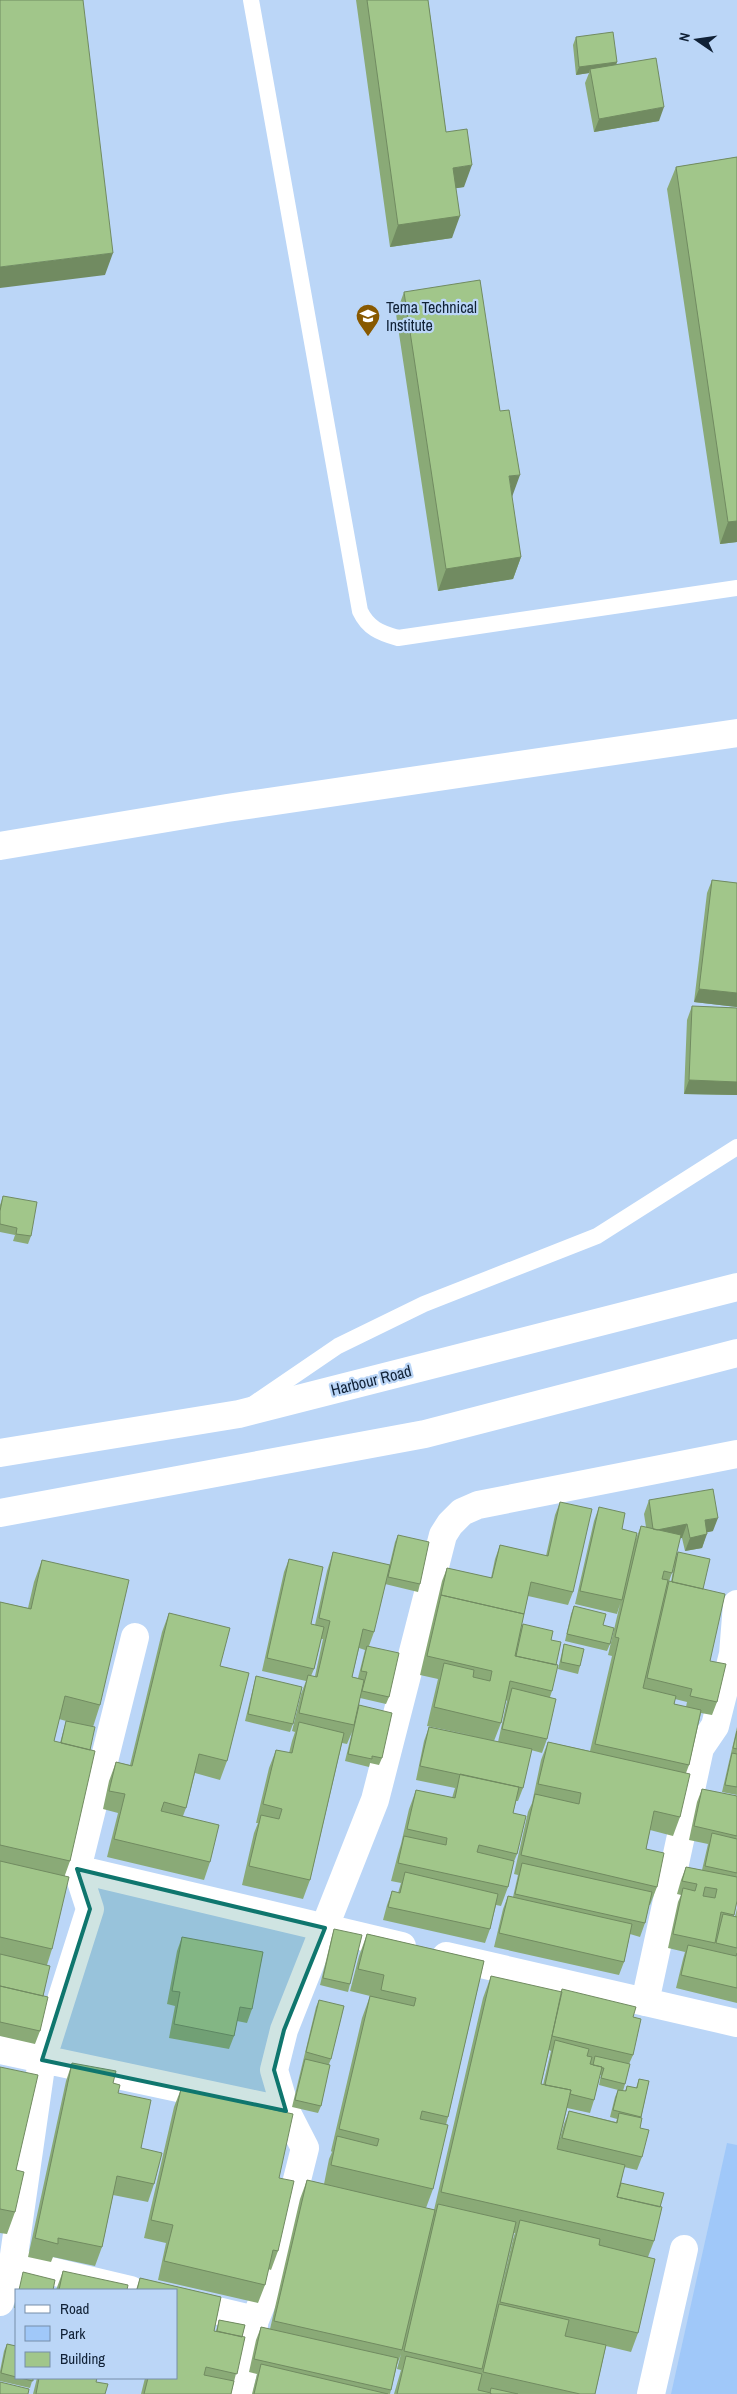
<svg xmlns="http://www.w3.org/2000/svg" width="737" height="2394" font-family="'Archivo Narrow',sans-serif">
	<rect width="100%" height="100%" fill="#bbd6f7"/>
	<path fill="#a0c8f9" d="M727,2143L737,2145V2394H671Z"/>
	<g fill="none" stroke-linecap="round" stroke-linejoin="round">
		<path stroke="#fff" stroke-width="16" d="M251,0L360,611C368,628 380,633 398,638L737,588
			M253,1404L338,1346L424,1304L597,1236L737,1147"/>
		<path stroke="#fff" stroke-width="28" d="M0,846L227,808L737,733
			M77,1869L402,1946
			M446,1956L737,2023
			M645,2002L700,1748L715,1726L733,1654L737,1604
			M0,2050L286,2111
			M13,2262L131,2290
			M176,2301L255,2320
			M0,2302L13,2262L42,2060L90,1909L77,1869L135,1637
			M238,2394L255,2320L273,2275L305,2148L286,2111L274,2070L284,2030L375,1800L443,1535L450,1524L462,1512L478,1505L737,1454
			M651,2394L684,2249"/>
		<path stroke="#fff" stroke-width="28" d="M0,1453L239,1414L737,1287
			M0,1513L425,1434L737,1353"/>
	</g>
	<path fill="#8aaa77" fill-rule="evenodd" d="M356,0H428L446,132L464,187L456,188L452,238L390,247Z
		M576,37L617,62L616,65L659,121L594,132L585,83L589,73L576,75L573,45Z
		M737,157V542L720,544L667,189L676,167Z
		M404,292L521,557L513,579L438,591L396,314Z
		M712,880L737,883V1007L694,1002L707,893Z
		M692,1006L737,1008V1095L684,1094L687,1020Z
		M3,1196L31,1236L28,1244L13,1241L15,1235L0,1232V1205Z
		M649,1500L713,1531L707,1532L702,1548L685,1551L682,1538H680L672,1573L664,1595L669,1581L671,1582L675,1559L678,1552L703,1589L710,1661L717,1702L712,1715L701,1713L689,1765L686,1773L680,1817L673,1836L650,1830L646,1849L657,1887L650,1905H649L645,1923L640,1937L630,1934L624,1962L619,1975L494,1947L503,1909L508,1896L513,1897L518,1875L514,1874L528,1812L532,1803L541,1760L548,1742L590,1751L612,1656L608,1655L620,1604L617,1614L575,1604L594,1521L599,1507L635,1541L641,1526L646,1527L644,1514ZM675,1699L687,1702L686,1707L674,1704Z
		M560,1502L573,1592L568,1605L528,1596L520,1631L523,1624L551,1640L556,1665L552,1691L550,1697L547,1739L542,1753L531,1750L523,1788L518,1801H516L513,1813L517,1854L513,1864L508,1887L501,1906L496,1905L490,1929L485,1943L383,1920L387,1905L392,1891L398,1893L401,1883L391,1881L398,1854L401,1844L409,1809L416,1790L452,1798L455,1788L416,1780L424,1741L429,1727L474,1736L427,1726L438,1679L420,1675L442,1581L447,1568L491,1578L495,1559L500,1545L546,1556L555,1515ZM506,1700L507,1701L498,1742L494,1741L501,1723Z
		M398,1535L420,1584L418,1592L385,1584L395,1542Z
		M333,1552L374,1632L369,1646L389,1697L386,1704L360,1698L359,1705L382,1758L379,1765L370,1763L369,1767L345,1761L352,1732L347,1744L342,1743L310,1880L303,1899L242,1885L254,1833L258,1823H256L269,1768L276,1750L289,1753L292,1741L295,1732L292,1731L301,1694L306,1681L262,1671L284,1572L289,1559L311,1624L315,1625L327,1571ZM321,1639H323L315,1676H311L314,1669ZM359,1648L365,1650L358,1678L352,1677Z
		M42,1560L100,1705L93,1727L90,1750L70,1861L65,1875L52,1949L47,1965L40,2031L35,2044L0,2036V1602L28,1608L34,1582ZM59,1719L73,1723L66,1721L60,1743L54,1741Z
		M574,1606L603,1625L610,1644L607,1651L565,1641L571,1614Z
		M169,1613L220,1666L227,1761L220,1780L195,1773L186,1808L183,1816L210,1862L204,1880L107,1857L118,1813L103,1809L109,1781L116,1762L130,1765L162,1632Z
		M564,1644L580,1666L578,1674L558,1669L562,1652Z
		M256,1676L293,1724L290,1732L245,1721L254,1684Z
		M737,1727V1795L722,1792Z
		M702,1789L737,1796V1901L734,1916L735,1917L737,1908V2003L676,1988L683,1959L685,1952L668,1948L678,1902L681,1895L677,1894L681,1880L686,1867L702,1870L708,1844L689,1840L697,1802Z
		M334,1929L350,1984L348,1992L320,1985L332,1936Z
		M367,1934L484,1961L448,2117L446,2125L433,2189L426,2208L434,2210L483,1998L491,1976L633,2017V2055L629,2064L625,2084L623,2091H625L627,2086L636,2088L639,2079L649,2081L641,2118L640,2128L642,2157L637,2170L624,2167L621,2183L654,2241L648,2257L638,2333L631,2352L606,2346L595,2394H394L401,2370L397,2369L401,2354L397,2365L390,2394H252L257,2374L249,2372L256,2340L261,2327L270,2329L300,2199L307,2180L324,2184L329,2159L332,2152L331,2151L362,2018L370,1996L350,1991L359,1956ZM549,2050L551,2051L543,2085L541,2084ZM600,2075H601L599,2085L618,2090L615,2097L610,2117L617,2119L616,2122L569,2111L564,2124L557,2149L567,2108L590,2113L594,2100ZM514,2233H515L513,2239L494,2319Z
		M182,1937L252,2009L247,2023L237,2021L234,2036L229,2049L169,2038L175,2006L167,2004L177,1951Z
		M319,2000L331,2059L329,2064L321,2106L318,2113L292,2107L316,2007Z
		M72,2063L113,2083L118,2093L141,2148L154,2184L148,2202L113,2195L102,2247L95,2266L53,2257L51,2262L28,2257L66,2081Z
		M0,2067L16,2170L15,2212L7,2234L0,2233Z
		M181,2089L279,2178L278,2251L271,2270L268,2269L265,2285L258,2303L158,2280L166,2243L144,2238L174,2107Z
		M63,2271L127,2290H56Z
		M140,2278L221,2297L214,2331H216L219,2320L245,2325L242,2337H245L231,2394H141L145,2378H176V2290H136Z
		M16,2298V2308H14Z
		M7,2344L16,2346V2378H33L30,2388L0,2381V2371L4,2351Z
		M37,2378H97L96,2382L105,2394H33Z"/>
	<path fill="#718b61" d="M617,62L614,69H590L589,73L576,75L579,67Z
		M664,107L659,121L594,132L599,119Z
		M472,165L464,187L445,190L453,168Z
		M460,216L452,238L390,247L398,225Z
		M113,253L105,275L0,288V267Z
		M520,475L512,497L509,476Z
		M737,521V542L720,544L728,522Z
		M521,557L513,579L438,591L446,569Z
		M699,989L737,993V1007L694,1002Z
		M689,1080L737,1082V1095L684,1094Z
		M718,1518L713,1531L700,1534L705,1520Z
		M687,1524L682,1538L648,1544L653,1530Z
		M707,1534L702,1548L685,1551L690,1538Z"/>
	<path fill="#a1c68a" stroke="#718b61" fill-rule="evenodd" d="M0,0H83L113,253L0,267Z
		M367,0H428L446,132L467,129L472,165L453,168L460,216L398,225Z
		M613,32L617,62L579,67L576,37Z
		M656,58L664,107L599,119L590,69Z
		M737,157V521L728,522L676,167Z
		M480,280L500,411L509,410L520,475L509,476L521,557L446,569L404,292Z
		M712,880L737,883V993L699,989Z
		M692,1006L737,1008V1082L689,1080Z
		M3,1196L37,1202L31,1236L16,1234L17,1228L0,1224V1211Z
		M713,1489L718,1518L705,1520L707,1534L690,1538L687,1524L657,1530L653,1529L649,1500Z
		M560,1502L592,1509L573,1592L531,1582L524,1614L441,1595L447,1568L492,1578L500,1545L548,1556Z
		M599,1507L625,1513L622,1529L637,1533L622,1600L580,1591Z
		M641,1526L681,1535L672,1573L664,1571L662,1579L668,1580L643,1688L676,1696L674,1704L701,1710L689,1765L595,1744L619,1638L615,1637Z
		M398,1535L429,1542L420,1584L388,1577Z
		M333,1552L390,1565L374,1632L363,1629L352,1677L364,1680L354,1725L299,1713L308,1675L317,1677L330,1621L319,1618Z
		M678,1552L710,1559L703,1589L672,1582Z
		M289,1559L323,1567L311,1624L324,1627L314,1669L267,1658Z
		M42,1560L129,1580L100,1705L65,1696L54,1741L95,1751L70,1861L0,1845V1602L31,1609Z
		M669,1581L725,1594L710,1661L726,1664L717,1702L690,1696L692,1689L647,1678Z
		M441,1595L524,1614L515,1656L558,1665L552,1691L510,1681L501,1723L434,1707L444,1663L474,1670L473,1677L490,1681L492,1671L427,1656Z
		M574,1606L606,1614L603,1625L614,1628L610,1644L567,1634Z
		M169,1613L230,1628L220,1666L249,1673L227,1761L199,1754L186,1808L164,1802L161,1811L219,1825L210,1862L114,1839L125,1794L109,1791L116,1762L132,1766Z
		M523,1624L553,1631L551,1640L561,1642L556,1665L516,1656Z
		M564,1644L584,1649L580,1666L561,1662Z
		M367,1646L399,1653L389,1697L362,1691L367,1672L361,1671Z
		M256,1676L302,1687L293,1724L248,1714Z
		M512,1688L556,1699L547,1739L502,1729Z
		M359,1705L392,1713L382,1758L372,1756V1759L348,1754Z
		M66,1721L95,1727L90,1750L61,1743Z
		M299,1722L344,1733L310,1880L249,1866L261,1815L279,1819L282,1809L263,1804L276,1750L292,1753Z
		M429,1727L532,1749L523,1788L420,1766Z
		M737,1731V1749L733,1748Z
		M548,1742L690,1774L680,1817L654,1811L646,1849L664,1853L657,1887L521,1855L535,1794L579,1804L581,1793L538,1784Z
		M732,1753L737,1754V1787L725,1785Z
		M460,1774L519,1787L513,1813L526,1816L517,1854L479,1845L477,1852L514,1861L508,1887L398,1863L404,1836L446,1845L447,1838L407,1829L416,1790L455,1798Z
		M702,1789L737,1796V1836L694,1826Z
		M712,1833L737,1839V1873L705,1866Z
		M0,1861L69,1877L52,1949L0,1937Z
		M522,1863L652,1892L645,1923L515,1894Z
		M686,1867L737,1877V1901L734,1915L721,1912L715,1943L673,1934L683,1888L695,1891L697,1884L682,1881ZM705,1887L717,1889L715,1898L703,1896Z
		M405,1872L498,1894L490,1929L388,1907L392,1891L400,1893Z
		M508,1896L632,1924L624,1962L499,1933Z
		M723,1914L737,1917V1948L716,1943Z
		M334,1929L362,1935L350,1984L323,1978Z
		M367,1934L484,1961L448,2117L422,2111L420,2119L448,2125L433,2189L331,2165L337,2136L377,2146L379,2139L339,2129L370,1996L414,2006L416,1998L381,1990L384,1975L358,1969Z
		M182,1937L263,1952L252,2009L240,2007L234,2036L174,2024L180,1992L172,1991Z
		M688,1945L736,1956L737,1953V1988L681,1975Z
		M0,1954L50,1966L43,1996L0,1986Z
		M491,1976L562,1992L541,2084L571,2090L557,2149L625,2165L617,2197L662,2207L654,2241L441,2192Z
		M0,1986L48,1997L40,2031L0,2022Z
		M562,1989L636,2007L633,2017L641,2019L633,2055L552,2036Z
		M319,2000L344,2006L331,2059L306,2052Z
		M555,2040L589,2049L587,2056L592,2057L590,2064L602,2067L594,2100L570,2094L571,2090L545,2085Z
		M595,2056L630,2064L625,2084L601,2078L604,2068H602V2067L593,2065Z
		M305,2059L330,2065L321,2106L295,2100Z
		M72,2063L116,2071L113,2083L120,2085L118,2093L151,2100L141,2148L162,2153L154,2184L117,2176L102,2247L58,2238V2244L35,2238Z
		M0,2067L38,2075L16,2170L24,2172L15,2212L0,2209Z
		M639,2079L649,2081L641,2117L613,2110L618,2090L626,2091L627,2086L637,2088Z
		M181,2089L293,2114L279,2178L294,2181L278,2251L273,2250L265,2285L164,2261L173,2225L151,2220Z
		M569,2111L617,2123L619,2113L642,2118L640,2128L649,2130L642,2157L562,2138Z
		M307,2180L435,2210L402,2350L274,2321Z
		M621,2183L664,2193L660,2207L617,2197Z
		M438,2204L516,2222L482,2369L404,2351Z
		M520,2220L600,2239L599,2245L655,2259L638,2333L500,2302Z
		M63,2271L128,2285L127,2290H59Z
		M23,2272L55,2280L53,2290H19Z
		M140,2278L221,2297L214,2331L245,2337L237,2374L206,2367L204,2375L234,2381L231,2394H144L148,2378H176V2290H137Z
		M499,2304L569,2320L565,2336L606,2345L595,2394H580L483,2372Z
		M219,2320L245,2325L242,2337L217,2331Z
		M261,2327L398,2358L391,2390L254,2359Z
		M7,2344L16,2346V2377L1,2373Z
		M406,2356L482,2374L478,2390L491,2393V2394H397Z
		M261,2364L388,2394H254Z
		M20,2378H33V2381Z
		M39,2378H97L96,2382L108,2384L105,2394H36Z
		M0,2382L29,2389L28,2394H0Z
		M491,2388L518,2394H491L490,2393Z"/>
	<path fill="#0f766e" fill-opacity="0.2" stroke="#0f766e" stroke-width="4" stroke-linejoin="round" d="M77,1869L325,1928L284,2030L274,2070L286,2111L42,2060L90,1909Z"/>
	<defs>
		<symbol id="school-pin" viewBox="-11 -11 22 30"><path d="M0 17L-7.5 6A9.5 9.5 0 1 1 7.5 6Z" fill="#885900" stroke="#bbd6f7"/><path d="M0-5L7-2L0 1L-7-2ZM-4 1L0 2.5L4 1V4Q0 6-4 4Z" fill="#fff"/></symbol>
	</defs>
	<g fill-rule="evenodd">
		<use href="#school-pin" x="354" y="302" width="28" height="38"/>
	</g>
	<g text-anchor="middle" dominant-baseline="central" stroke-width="4.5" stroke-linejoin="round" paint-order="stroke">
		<g font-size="16" fill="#102136" stroke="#bbd6f7" text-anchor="start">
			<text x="386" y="307">Tema Technical<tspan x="386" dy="18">Institute</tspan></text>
		</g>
		<g font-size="16" fill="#102136" stroke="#bbd6f7">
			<text transform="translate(371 1380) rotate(-14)">Harbour Road</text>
		</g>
	</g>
	<rect x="15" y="2289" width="162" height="90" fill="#bbd6f7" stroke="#778eaa"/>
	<rect x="25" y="2305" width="25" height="8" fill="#ffffff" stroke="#778eaa"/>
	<text x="60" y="2314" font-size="15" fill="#102136">Road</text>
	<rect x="25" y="2326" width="25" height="15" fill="#a0c8f9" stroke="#778eaa"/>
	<text x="60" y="2339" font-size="15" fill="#102136">Park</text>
	<rect x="25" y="2352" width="25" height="15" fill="#a1c68a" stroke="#778eaa"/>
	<text x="60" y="2364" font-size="15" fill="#102136">Building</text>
	<g transform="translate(697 40) rotate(283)" stroke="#bbd6f7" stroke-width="4" paint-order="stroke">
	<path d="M0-4L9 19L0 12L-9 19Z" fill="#102136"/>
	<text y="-8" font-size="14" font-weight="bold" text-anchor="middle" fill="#102136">N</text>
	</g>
</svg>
